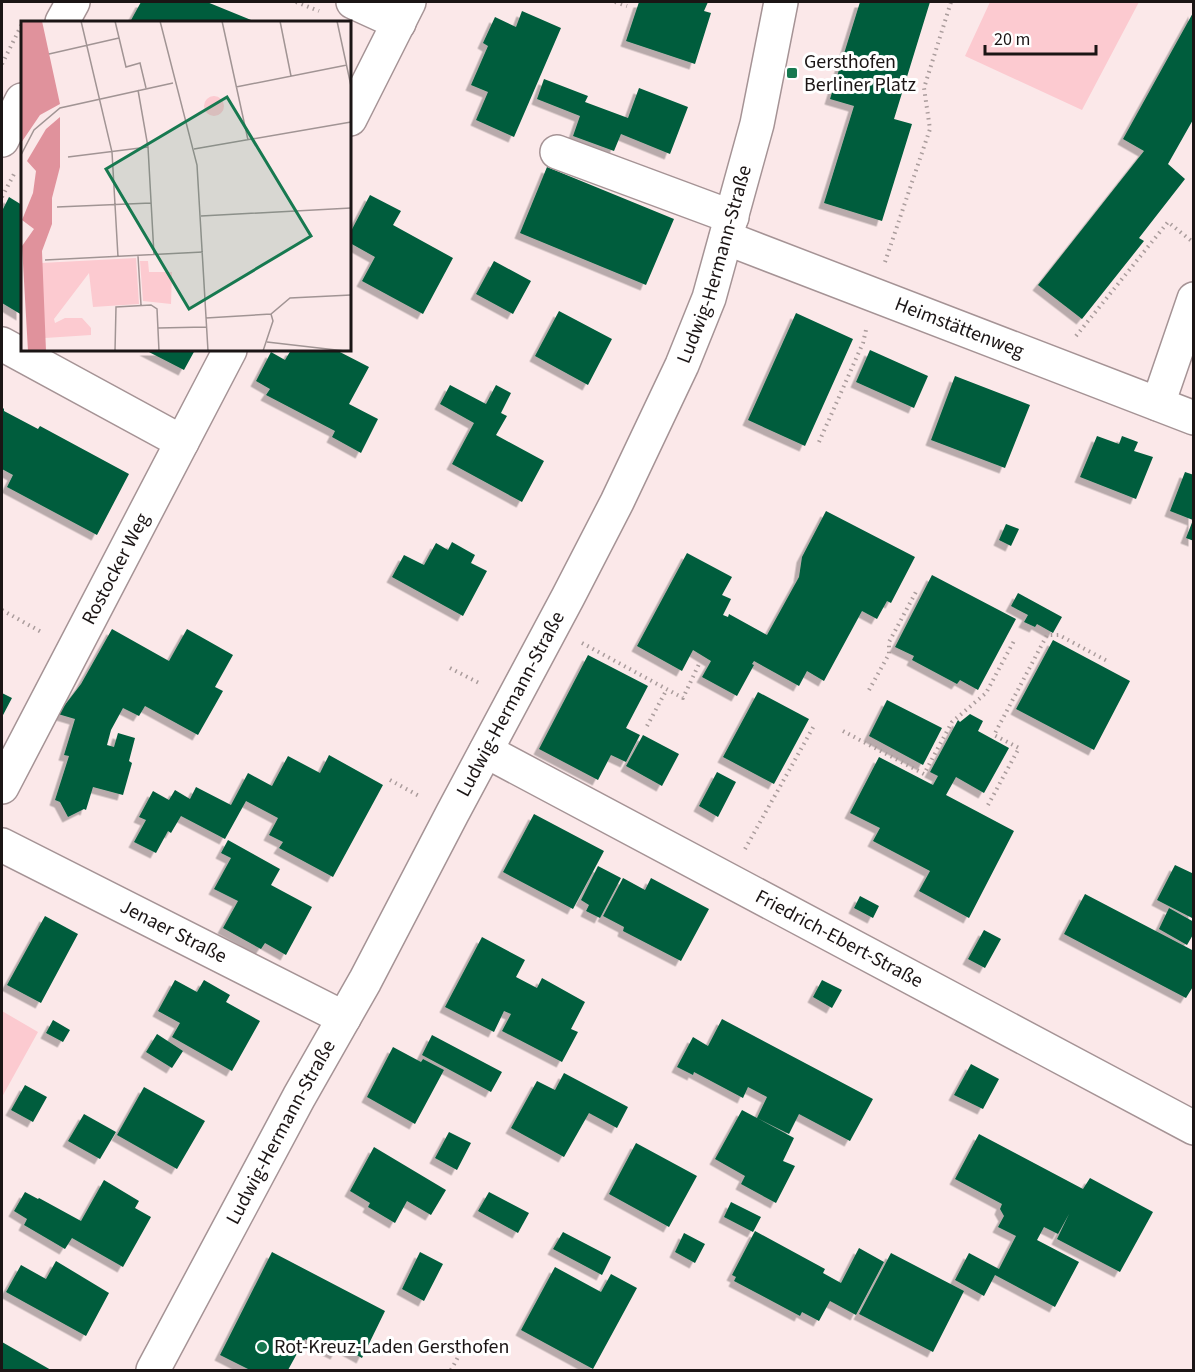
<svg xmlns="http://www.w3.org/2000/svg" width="1195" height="1372" font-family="'Source Sans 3',sans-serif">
	<defs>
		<filter id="shadow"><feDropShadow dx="-5.5" dy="5.5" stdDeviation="0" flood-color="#0004"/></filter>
	</defs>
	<rect width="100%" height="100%" fill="#fbe8e9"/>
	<path fill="#fccad0" d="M990,2H1139L1082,110L965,56Z
		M2,1011L38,1032L2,1097Z"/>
	<path fill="#025d3c" filter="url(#shadow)" d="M141,2H207L256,22H130Z
		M639,2H708L704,11L711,13L695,64L626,41Z
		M860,2H930L894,119L912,124L882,221L824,203L854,106L830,99Z
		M522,11L561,28L514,137L476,120L488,92L471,85L488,46L483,43L495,17L516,27Z
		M1194,11V118L1168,164L1185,179L1139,238L1144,241L1082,319L1038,285L1144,151L1123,139Z
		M544,79L588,96L585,102L628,118L639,88L688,107L670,154L621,134L614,151L573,136L580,116L537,99Z
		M547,167L674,219L646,285L520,233Z
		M370,195L401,211L393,225L453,258L423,314L362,281L375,257L350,243V233Z
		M9,197L22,205V315L2,303V211Z
		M494,261L531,281L513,314L476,294Z
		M559,311L612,339L588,385L535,356Z
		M796,313L853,339L805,446L748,420Z
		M145,350H195L184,370Z
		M291,350H336L369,367L349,404L378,419L361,453L332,437L335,431L266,395L270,389L256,381L271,352L285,360Z
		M870,350L928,376L914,408L856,382Z
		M955,376L1030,405L1005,468L931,440Z
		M450,385L486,404L496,385L511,393L501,413L507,416L496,435L544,461L522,502L452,464L474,423L440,404Z
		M2,407L4,409V411L38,429L40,426L129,474L97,535L7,487L13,475L2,469Z
		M1097,436L1119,444L1122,436L1138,442L1134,451L1153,457L1136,499L1080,477Z
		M1185,472L1194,475V541L1186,538L1193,520L1170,511Z
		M826,511L915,557L891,603L887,601L877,619L862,611L824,681L807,671L799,686L754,661L752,664L754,665L737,696L702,677L711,661L693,650L682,671L637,646L687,553L732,577L722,595L731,599L723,615L728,617L729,614L767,635L799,577L802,557Z
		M1006,524L1019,529L1011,546L999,540Z
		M452,542L475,555L471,563L487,571L463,616L392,577L404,555L424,565L436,543L448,550Z
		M932,575L1016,619L978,690L960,680L957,684L912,660L914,656L895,647Z
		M1018,593L1062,617L1053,633L1037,624L1035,627L1024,622L1028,615L1011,606Z
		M112,629L169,661L187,629L233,655L215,687L223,691L198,735L145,706L139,716L123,708L111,730L107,745L114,747L118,733L135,738L129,761L132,763L123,795L93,787L86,810L84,809L68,817L60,802L55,800L69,756L64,755L75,719L58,714L81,684Z
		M1053,640L1130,681L1094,750L1016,709Z
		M588,655L648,686L626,728L640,735L626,762L611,755L598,780L539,749Z
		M758,692L809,719L774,784L723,757Z
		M2,693L12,698L2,717Z
		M887,700L942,728L923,765L869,736Z
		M970,714L983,721L978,731L1009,748L984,793L956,777L946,795L1014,831L969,918L919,891L930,871L873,841L880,828L850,813L879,757L933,785L938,776L930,772L958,720L960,722Z
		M643,735L679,754L662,786L626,766Z
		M329,755L383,785L333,877L279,848L283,842L269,835L278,818L246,801L225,839L181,816L171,833L168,831L156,853L134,842L146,820L139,817L153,791L169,800L175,790L190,799L196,787L231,805L248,773L272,786L288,756L320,773Z
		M717,772L736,782L718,817L699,806Z
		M534,814L604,851L573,909L503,872Z
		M228,840L280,869L271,885L312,907L286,955L265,943L261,949L223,928L238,901L214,889L231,858L221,853Z
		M1175,865L1194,874V919L1157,900Z
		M598,866L621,878L600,918L586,911L589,905L581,900Z
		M623,878L645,890L651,878L709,909L681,961L623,931L624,927L603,916Z
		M1085,894L1194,951V985L1186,998L1064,934Z
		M860,896L879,906L873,918L854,908Z
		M1169,908L1194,922V933L1187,945L1159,929Z
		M45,916L78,934L41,1003L7,985Z
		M984,930L1001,939L985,968L968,959Z
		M482,937L525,960L516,977L537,988L542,978L585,1002L571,1029L578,1032L562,1062L502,1031L511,1014L504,1011L494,1032L445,1007Z
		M175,980L197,992L204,980L230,995L226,1002L260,1021L232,1071L172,1037L180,1023L158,1011Z
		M822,980L842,990L832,1008L813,997Z
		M722,1019L873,1099L850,1141L799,1114L789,1134L757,1118L767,1097L748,1087L743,1098L694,1072L693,1075L677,1067L693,1037L708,1046Z
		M53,1020L70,1030L63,1042L46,1033Z
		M157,1034L183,1051L172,1068L146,1052Z
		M432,1035L502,1072L491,1092L422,1055Z
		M393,1047L421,1062L423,1059L444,1070L415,1124L367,1097Z
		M971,1064L999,1079L983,1109L954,1095Z
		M564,1073L628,1107L617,1128L589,1113L564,1157L511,1128L537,1081L555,1090Z
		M25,1085L47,1097L33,1122L11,1110Z
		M144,1087L205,1121L177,1169L117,1135Z
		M742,1110L794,1138L783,1161L795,1166L776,1203L741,1184L745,1176L715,1159Z
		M84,1114L116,1132L100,1159L68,1141Z
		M449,1132L471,1143L457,1170L435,1158Z
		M979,1134L1083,1189L1090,1178L1153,1212L1120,1272L1057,1239L1069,1214L1058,1234L1044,1227L1037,1240L1079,1262L1055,1307L995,1275L984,1296L955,1280L969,1253L999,1269L1016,1236L998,1227L1004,1216L1000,1209L1002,1204L955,1179Z
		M636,1143L697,1176L669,1227L609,1194Z
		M374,1147L446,1190L431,1215L407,1201L395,1223L368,1207L370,1203L350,1191Z
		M104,1180L139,1201L135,1208L151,1217L123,1267L72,1238L65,1249L24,1225L27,1219L14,1211L25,1192L38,1199L39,1198L81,1221Z
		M489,1192L529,1213L518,1233L478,1211Z
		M731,1202L761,1217L753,1232L724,1217Z
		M755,1231L825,1269L823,1273L841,1283L859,1248L884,1262L856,1315L830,1301L819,1321L802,1312L800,1316L734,1281L736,1277L732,1275Z
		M563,1232L611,1257L602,1275L553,1249Z
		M684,1233L705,1244L695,1263L675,1252Z
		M272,1252L385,1311L362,1358L340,1346L336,1354L305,1339L288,1370H250L220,1355Z
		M420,1252L443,1264L424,1301L402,1289Z
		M891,1253L964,1291L933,1352L859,1314Z
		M56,1261L109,1293L86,1336L6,1292L21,1265L46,1279Z
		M555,1267L601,1292L611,1274L637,1288L593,1369L521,1330Z
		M2,1342L51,1370H2Z"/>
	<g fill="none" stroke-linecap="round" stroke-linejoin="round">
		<defs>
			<g id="minor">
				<path d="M353,2L399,23"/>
				<path d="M62,22L73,2"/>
				<path d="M350,119L409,2"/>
				<path d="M2,140L22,100"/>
				<path d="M557,152L732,217"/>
				<path id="s1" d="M726,238L1194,418"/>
				<path d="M2,344L182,442"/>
				<path d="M1158,404L1194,299"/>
				<path id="s2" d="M486,751L1194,1128"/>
				<path id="s3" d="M2,787L230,350"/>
				<path id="s4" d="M2,845L344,1018"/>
				<path id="s5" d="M153,1370L299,1097L365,981L452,814L568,597L617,502L682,365L709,298L757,124L781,2"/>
			</g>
		</defs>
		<use href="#minor" stroke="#a59395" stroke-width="36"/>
		<path stroke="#aa9c9c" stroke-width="4" stroke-dasharray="1.5 4.5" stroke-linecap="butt" d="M296,2L319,11
			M615,2L627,6
			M2,64L22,24
			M2,197L14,174
			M885,262L930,129L924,88L951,2
			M1076,336L1168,222L1194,243
			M819,442L863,343L866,330
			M2,610L43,633
			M582,643L683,698L699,664
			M450,668L481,684
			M869,690L889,654V642L917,590
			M647,726L667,689
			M843,731L924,774L952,722L986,693L1015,639
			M390,780L421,797
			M988,805L1019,748L994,735L1047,635H1059L1109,662
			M745,849L815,724
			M451,1370L465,1344"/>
		<use href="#minor" stroke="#fff" stroke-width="33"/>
	</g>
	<g fill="#177950" stroke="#fff" stroke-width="2">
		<rect x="786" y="67" width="12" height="12" rx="3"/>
		<circle cx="262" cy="1347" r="6"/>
	</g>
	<g text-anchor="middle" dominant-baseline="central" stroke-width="6" stroke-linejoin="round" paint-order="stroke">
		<g font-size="20" fill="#1b1515" stroke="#fff" text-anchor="start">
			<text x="804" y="62">Gersthofen<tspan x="804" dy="23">Berliner Platz</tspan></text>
			<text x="274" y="1347">Rot-Kreuz-Laden Gersthofen</text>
		</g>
		<g font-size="20" fill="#1b1515" stroke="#fff">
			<text stroke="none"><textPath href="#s5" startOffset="1242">Ludwig-Hermann-Straße</textPath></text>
			<text stroke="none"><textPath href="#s1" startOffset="250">Heimstättenweg</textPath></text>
			<text stroke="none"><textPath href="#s3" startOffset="246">Rostocker Weg</textPath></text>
			<text stroke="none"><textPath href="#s5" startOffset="756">Ludwig-Hermann-Straße</textPath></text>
			<text stroke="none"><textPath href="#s4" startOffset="192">Jenaer Straße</textPath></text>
			<text stroke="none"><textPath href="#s2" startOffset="400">Friedrich-Ebert-Straße</textPath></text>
			<text stroke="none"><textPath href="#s5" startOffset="270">Ludwig-Hermann-Straße</textPath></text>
		</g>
	</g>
	<g transform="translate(21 21)">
		<rect width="330" height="330" fill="#fbe8e9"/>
		<path d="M183 85a10 10 0 1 1 20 0a10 10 0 1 1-20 0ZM115,237L118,283L72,286L68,252L33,298L34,302L44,297H61L70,307V314L24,317L20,242ZM119,240H127L128,251H151L150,283L122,280Z" fill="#fccad0"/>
		<path d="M0,0H21L39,83L19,94L0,122ZM39,96V146L31,177V203L21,230L25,330H7L1,225L13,208L1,199L12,172L15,150L6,140L25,108Z" fill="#e0929c"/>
		<path fill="none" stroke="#a19494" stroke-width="1.5" d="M60,0L91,131L97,236M94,0L105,46L119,42L125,67M139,0L176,144L187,330M201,0L227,119M259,0L270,55M316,0L330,65M28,33L98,17M215,66L326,44M117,69L127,126L133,234M173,128L330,101M0,134L13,109L39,87L152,62M47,136L127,126M36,186L130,182M180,195L330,187M117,235L120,284M24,239L182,231M185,297L250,293L269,277L330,274M137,307L185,306M246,321L324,330M94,330L95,286L130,284L136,288L138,330M242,330L252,300L250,293"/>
		<path fill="#177950" fill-opacity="0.15" stroke="#177950" stroke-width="3" d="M206,76L290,215L168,288L85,148Z"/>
		<rect width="330" height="330" fill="none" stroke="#1b1515" stroke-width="3"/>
	</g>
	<rect width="1195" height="1372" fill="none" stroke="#1b1515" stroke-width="6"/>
	<path d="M985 45v9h111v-9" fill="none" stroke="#1b1515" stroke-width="3"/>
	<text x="994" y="45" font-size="18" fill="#1b1515" stroke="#ffffff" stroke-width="4.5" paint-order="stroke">20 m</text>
</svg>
